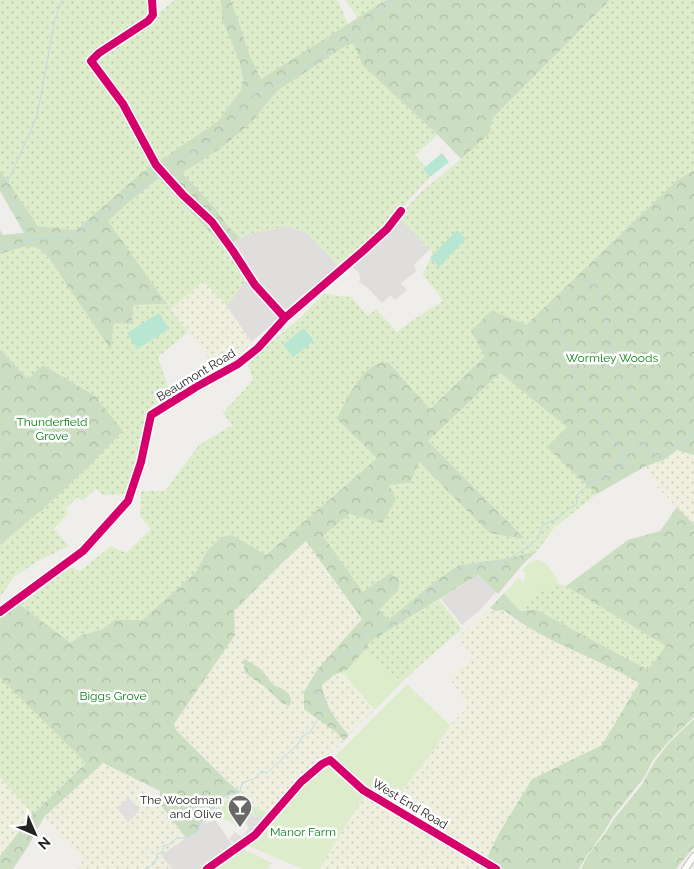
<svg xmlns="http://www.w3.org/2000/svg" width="694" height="869" font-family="Raleway,sans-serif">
	<defs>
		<pattern id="farmland-dots" width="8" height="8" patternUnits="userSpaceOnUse" patternTransform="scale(1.25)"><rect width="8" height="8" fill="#efefdf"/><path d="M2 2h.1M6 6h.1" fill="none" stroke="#cdcdbf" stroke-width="1.8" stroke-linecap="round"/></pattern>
		<pattern id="grass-dots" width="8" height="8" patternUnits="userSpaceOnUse" patternTransform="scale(1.25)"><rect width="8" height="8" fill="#ddeccb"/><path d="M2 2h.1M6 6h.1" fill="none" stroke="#bdcaae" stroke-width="1.8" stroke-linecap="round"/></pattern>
		<pattern id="forest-crowns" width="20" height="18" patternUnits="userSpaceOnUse" patternTransform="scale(1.25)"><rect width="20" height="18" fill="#cbdec1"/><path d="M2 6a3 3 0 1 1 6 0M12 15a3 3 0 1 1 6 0" fill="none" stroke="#aebea6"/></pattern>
	</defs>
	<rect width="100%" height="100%" fill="#f0eeeb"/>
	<path fill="#dfdedc" d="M401,220L430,249L414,265L417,271L401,283L407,290L395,300L391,295L382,303L367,287L359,282L360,279L359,273L353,267L382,240Z
		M287,226L307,233L339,266L288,311L274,304L256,284L230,243L249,234Z
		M247,278L278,314L279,317L278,320L251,342L227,306Z
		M478,575L496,592L479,611L462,625L441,599Z
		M215,820L234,847L201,869H172L161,855L186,838L191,836L199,826Z"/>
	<path fill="url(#farmland-dots)" d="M203,280L227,306L252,344L233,359L215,367L171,310Z
		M677,449L694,455V525L658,488L646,466L664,460Z
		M307,539L365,619L304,709L337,733L344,741L325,759L315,767L300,780L269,814L255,806L222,802L225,796L239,791L175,730L174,725L234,635V611Z
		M490,608L495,611L503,610L517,621L623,673L639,683L602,745L532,779L498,835L486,860L391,805L434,750L450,725L467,708L449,677L471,660L458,637Z
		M342,672L375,710L349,735L336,721L323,695L322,685L334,675Z
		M103,763L137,780L160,804L186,838L161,855L172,869H79L77,866L84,860L44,817Z
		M0,777L33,814L0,856Z
		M366,794L484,865L481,869H320L339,836Z"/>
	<path fill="url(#grass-dots)" d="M0,0H147L149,12L143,19L84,59L120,105L152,166L140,174L76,230L38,226L0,170Z
		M175,0H221L222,19L240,63L243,79L241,90L217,122L157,163L119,94L120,92L119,90L116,89C109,81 98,70 95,59L99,55L149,21Z
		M231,0H338L348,25L261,79L250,56Z
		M345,0H386L358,18Z
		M610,0H694V170L676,181L526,325L491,310L485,356L430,409L389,363L377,458L265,556L232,535L207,551L196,572L142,620H115L102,629L81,634L71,643L19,604L70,567L80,571L111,546L126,553L151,529L140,516L141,491H165L199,445L232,425L223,413L253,380L247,362L300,318L324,293L332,295L351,297L368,316L376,309L397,332L413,320L443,301L423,274L433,253L401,220L400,215L421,192L461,159L489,134L493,118Z
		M353,42L363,66L438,135L415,155L426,167L423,169L430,177L388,222L339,266L307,233L287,226L249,234L240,238L227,225L215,208L182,173L220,149L252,122L277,91L344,47Z
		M159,178L224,247L247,278L227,306L203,281L171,310L188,332L158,357L170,393L149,409L146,426L126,494L103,495L96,489L82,501L78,497L65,509L68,513L54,529L69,546L38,561L15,576L0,597V545L43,509L29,380L0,349V254L23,247H37L48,257L111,349L114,323L133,305L166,304L108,221L128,203Z
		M500,373L567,427L548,448L571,471L597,494L554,528L537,551L510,558L459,565L432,584L388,621L379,610L397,592L390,573L363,592L322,536L349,514L419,462L489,533L524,539L428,441Z
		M557,583L566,586L667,646L648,670L535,609L523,610L534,596Z
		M439,600L462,629L419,666L402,682L364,651L370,642Z
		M0,678L86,763L33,814L0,777Z"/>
	<path fill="url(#forest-crowns)" d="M221,0H231L250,56L261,79L386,0H610L493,118L489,134L461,159L438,135L363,66L353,43L344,47L277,91L252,122L220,149L182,173L215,208L227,225L240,238L224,247L159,178L128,203L108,221L167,304L133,305L132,324L114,323L111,350L48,257L37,247H23L0,254V230L3,235L24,233L0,191V170L38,226L76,230L140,174L217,122L241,90L243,79L240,63L222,19Z
		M694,170V455L677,450L664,460L646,466L597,494L571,471L547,447L567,427L500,373L428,441L525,539L489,533L419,462L410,483L389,485L396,500L382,523L349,514L323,536L363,592L390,573L400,581L397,592L379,610L388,620L432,584L459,565L510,558L537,551L523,564L498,594L478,575L370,642L363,653L347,670L342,672L334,675L322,685C325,705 335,720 349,735L344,741L337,733L304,709V692L317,670L362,619L306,541L280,565L234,611L235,635L174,724L176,730L228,782L240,792L225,796L199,826L197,832L186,838L160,804V791L103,763L44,817L29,845L13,869H0V856L33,814L86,763L0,678V617L19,604L71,643L81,635L102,629L115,620H142L196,572L207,551L221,537L232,535L266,555L377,458L337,419C346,401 364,358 389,363L430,409L485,356L471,331L492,310L526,325L676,181Z
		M0,349L28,379L43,365L95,396L123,431L86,469L43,509L0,545Z
		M677,507L694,525V717L668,742L653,760L645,776L612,818L604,832L587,855L579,869H501L486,860L498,835L532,779L602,745L639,683C595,656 544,643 504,610L495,611L490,608L504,593L520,611L535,609L648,670L666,646L566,586L628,540L660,531Z
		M245,659L262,670L273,685L283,689L289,694L291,699L290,706C278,703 275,695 266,688C260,683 252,678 245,673L243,660Z
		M694,719V847L676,869H581L588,855L606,832L614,819L641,786L655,761L669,743Z"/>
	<path fill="#ddeccb" d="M539,560C548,563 552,572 558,580L557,583L534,596L523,610L520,611L504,593L512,585L518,577L523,582L525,581L524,578L526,574L522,571C528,564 530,561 539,560Z
		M364,651L402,682L375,710L342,672L347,670Z
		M407,684L450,725L434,750L391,805L366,789L332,760Z
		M327,764L331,765L366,794L339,836L320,869H303L246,845L301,785L323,765Z
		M232,799L242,800L269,814L253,834L252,833L258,815L248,826L240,821L238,823L239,824L237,827L228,820L221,819L215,812L224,802Z
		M241,848L272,863L267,869H210Z"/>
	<path fill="#b7e6d2" d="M442,153L449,162L430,177L423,169Z
		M457,230L466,239L439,267L430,258Z
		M159,313L169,329L137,349L127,333Z
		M304,328L314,341L293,357L283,345Z"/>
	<path fill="#e0dfde" d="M128,797L140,810L128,822L117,808Z
		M243,808L255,818L258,815L264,819L252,832L253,834L238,846L229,839L235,832L242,837L249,828L248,825L236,816Z"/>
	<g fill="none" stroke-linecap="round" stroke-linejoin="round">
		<path stroke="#bfdbe3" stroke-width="1" d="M164,171L179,160L211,140L225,130L254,94L311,65L394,0
			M31,239L6,186L37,116L55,19L62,0
			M0,249L32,240L71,237L161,173
			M582,277L597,287L619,376L653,433L641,445
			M559,323L579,390L623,452L622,458
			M145,869L155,863L157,854L163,852V846L170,844L177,838H186L197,832L199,826L205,822L213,810L218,808L225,796L240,792C241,779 247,783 255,778C256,777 261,772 261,771L267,773L297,745L303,736L310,732L324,710L327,702L322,696L312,692L313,684L318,680L323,672L329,665L342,656L351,653L363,639L362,634L368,629C381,636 394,621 403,614C411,608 417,606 423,598L428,597L430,592L442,585L461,570L467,572L475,568L477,563L483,564L486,561L490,569L497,567L504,560L511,558L532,544L538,538L543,525L557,519L567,510L577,504L576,496L590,483L603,478L606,470L614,473L624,464L618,462L621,459H626L641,445L663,458C668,452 675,450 680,443L687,442L691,435H694"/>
		<defs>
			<path id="minor" d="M152,0L153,15L148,21L99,53L91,61L123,104L156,165L183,195L212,222L233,251L255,285L285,318
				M0,612L83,551L128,501L141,462L151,415L196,387L238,364L258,348L285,318L363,251L387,229L401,211
				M207,869L255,835L301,782L322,764L330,760L363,790L496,869"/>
			<path id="tertiary" d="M685,869L694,856"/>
		</defs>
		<use href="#minor" stroke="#c9c8c7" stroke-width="7"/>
		<use href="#tertiary" stroke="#c9c8c7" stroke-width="8"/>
		<use href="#minor" stroke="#fdfcfc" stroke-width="5"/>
		<use href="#tertiary" stroke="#fdfcfc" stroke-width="5.5"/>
		<defs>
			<path id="cycleway" d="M152,0L153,15L148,21L99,53L91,61L123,104L156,165L183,195L212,222L233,251L255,285L285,318
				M0,612L83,551L128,501L141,462L151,415L196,387L238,364L258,348L285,318L363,251L387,229L401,211
				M207,869L255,835L301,782L322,764L330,760L363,790L496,869"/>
		</defs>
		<use href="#cycleway" stroke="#fff" stroke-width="11"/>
		<use href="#cycleway" stroke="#d6006c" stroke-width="8"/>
	</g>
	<defs>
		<symbol id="bar-pin" viewBox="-11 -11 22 30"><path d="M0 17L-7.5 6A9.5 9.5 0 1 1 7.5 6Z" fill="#6a6968" stroke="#fff"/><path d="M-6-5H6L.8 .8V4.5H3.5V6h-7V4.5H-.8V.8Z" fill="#fff"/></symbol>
	</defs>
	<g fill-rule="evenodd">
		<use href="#bar-pin" x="226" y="793" width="28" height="38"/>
	</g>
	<g text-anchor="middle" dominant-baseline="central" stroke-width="5" stroke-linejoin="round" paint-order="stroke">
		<g font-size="12" fill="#0c8416" stroke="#fff">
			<text x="612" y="358">Wormley Woods</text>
			<text x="52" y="422">Thunderfield<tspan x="52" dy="14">Grove</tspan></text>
			<text x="113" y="696">Biggs Grove</text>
			<text x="303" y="832">Manor Farm</text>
		</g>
		<g font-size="12" fill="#222" stroke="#fff">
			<text transform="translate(196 375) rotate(-31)">Beaumont Road</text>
			<text transform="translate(410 804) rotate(31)">West End Road</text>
		</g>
		<g font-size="12" fill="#222" stroke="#fff" text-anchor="end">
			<text x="222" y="800">The Woodman<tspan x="222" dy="14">and Olive</tspan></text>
		</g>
	</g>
	<g transform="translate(35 834) rotate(135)" stroke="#ffffff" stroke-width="4" paint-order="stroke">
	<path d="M0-4L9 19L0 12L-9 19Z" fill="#222222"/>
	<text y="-8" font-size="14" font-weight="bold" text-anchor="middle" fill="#222222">N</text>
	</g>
</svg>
